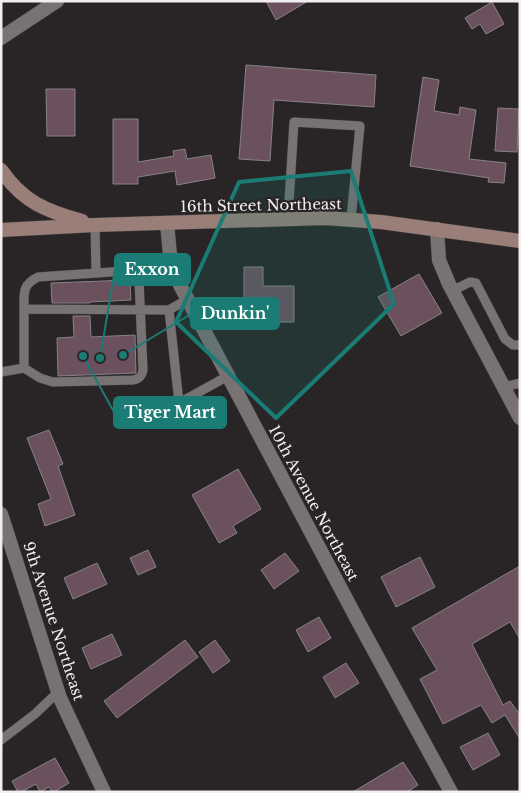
<svg xmlns="http://www.w3.org/2000/svg" width="521" height="793" font-family="'Libre Baskerville',serif">
	<rect width="100%" height="100%" fill="#292425"/>
	<path fill="#6b505e" stroke="#888385" d="M266,1H308L276,20Z
		M492,2L504,24L486,34L480,24L472,29L465,18Z
		M246,65L376,75L374,107L274,100L270,161L239,159Z
		M423,77L439,80L434,111L459,115L460,107L476,110L469,159L506,163L504,183L488,182L489,178L410,166Z
		M46,89H75V136H47Z
		M498,108L519,109L517,152L495,151Z
		M113,119H138V162L174,156L173,151L185,149L187,159L211,155L215,178L177,185L175,171L138,177V184H113Z
		M244,267H263V286H294V322H262V313H244Z
		M419,274L442,313L401,336L378,297Z
		M130,280L131,300L90,302V303H52L51,283Z
		M73,316H90L91,337L135,335L136,373L58,376L57,338L74,337Z
		M49,430L63,464L58,466L75,515L45,526L38,504L51,499L27,438Z
		M238,469L261,509L233,526L237,533L219,543L192,495Z
		M148,550L156,567L138,575L130,558Z
		M285,553L299,571L274,589L261,570Z
		M420,557L435,587L396,607L381,577Z
		M97,563L107,584L73,599L64,578Z
		M520,566V639L510,622L472,644L503,705L510,701L520,715V739L505,715L492,723L481,705L443,724L420,679L437,670L412,628Z
		M319,617L331,638L308,652L296,630Z
		M112,634L122,655L91,669L82,648Z
		M185,640L198,657L117,718L104,701Z
		M215,640L230,661L213,673L199,652Z
		M346,663L359,683L335,698L323,677Z
		M488,733L500,755L473,770L460,747Z
		M55,758L69,783L54,792H52L49,787L40,792L36,784L21,792H18L12,781Z
		M403,762L418,785L407,792H353Z"/>
	<g fill="none" stroke-linecap="round" stroke-linejoin="round">
		<defs>
			<path id="service" d="M288,218L294,122L360,126L351,219
				M95,225L96,272
				M452,291L470,282L476,283L505,339L513,345H520
				M169,310L179,403L228,376
				M24,368L40,378L53,382L133,380C140,379 142,376 143,370L139,281C137,274 133,271 126,271L38,277C22,285 24,293 24,309
				M1,372L24,368V309L169,310L188,299
				M504,387L520,383
				M1,740L35,714L58,692"/>
			<path id="minor" d="M1,38L57,1
				M167,223L170,255L180,285L359,623L451,792
				M437,229L439,260L449,284L520,418
				M1,514L60,698L104,792"/>
			<path id="secondary" d="M1,170C23,202 46,211 82,221
				M1,230L95,225L325,218L381,222L520,241"/>
		</defs>
		<use href="#service" stroke="#433f40" stroke-width="10"/>
		<use href="#minor" stroke="#433f40" stroke-width="15"/>
		<use href="#secondary" stroke="#433f40" stroke-width="15"/>
		<use href="#service" stroke="#787272" stroke-width="9"/>
		<use href="#minor" stroke="#787272" stroke-width="14"/>
		<use href="#secondary" stroke="#997f78" stroke-width="14"/>
	</g>
	<path fill="#1a7c74" fill-opacity="0.2" stroke="#1a7c74" stroke-width="4" stroke-linejoin="round" d="M351,171L394,304L276,418L176,322L239,182Z"/>
	<g text-anchor="middle" dominant-baseline="central" stroke-width="4.5" stroke-linejoin="round" paint-order="stroke">
		<g font-size="15" fill="#f2eeef" stroke="#292425">
			<text transform="translate(261 205) rotate(-1)">16th Street Northeast</text>
			<text transform="translate(314 503) rotate(62)">10th Avenue Northeast</text>
			<text transform="translate(54 621) rotate(72)">9th Avenue Northeast</text>
		</g>
	</g>
	<path fill="none" stroke="#1a7c74" stroke-width="2" d="M100 358L115 269M123 355L191 314M83 356L114 412"/>
	<g fill="#1a7c74" stroke="#292425" stroke-width="2">
		<circle cx="100" cy="358" r="5"/>
		<circle cx="123" cy="355" r="5"/>
		<circle cx="83" cy="356" r="5"/>
	</g>
	<g fill="#1a7c74" stroke="#1a7c74" stroke-width="2">
		<rect x="115" y="254" width="75" height="31" rx="5"/>
		<rect x="191" y="298" width="88" height="31" rx="5"/>
		<rect x="114" y="397" width="112" height="31" rx="5"/>
	</g>
	<g font-size="16" text-anchor="middle" font-weight="bold" fill="#fff">
		<text x="152" y="275">Exxon</text>
		<text x="235" y="319">Dunkin'</text>
		<text x="170" y="418">Tiger Mart</text>
	</g>
	<rect width="521" height="793" fill="none" stroke="#f2eeef" stroke-width="5"/>
</svg>
